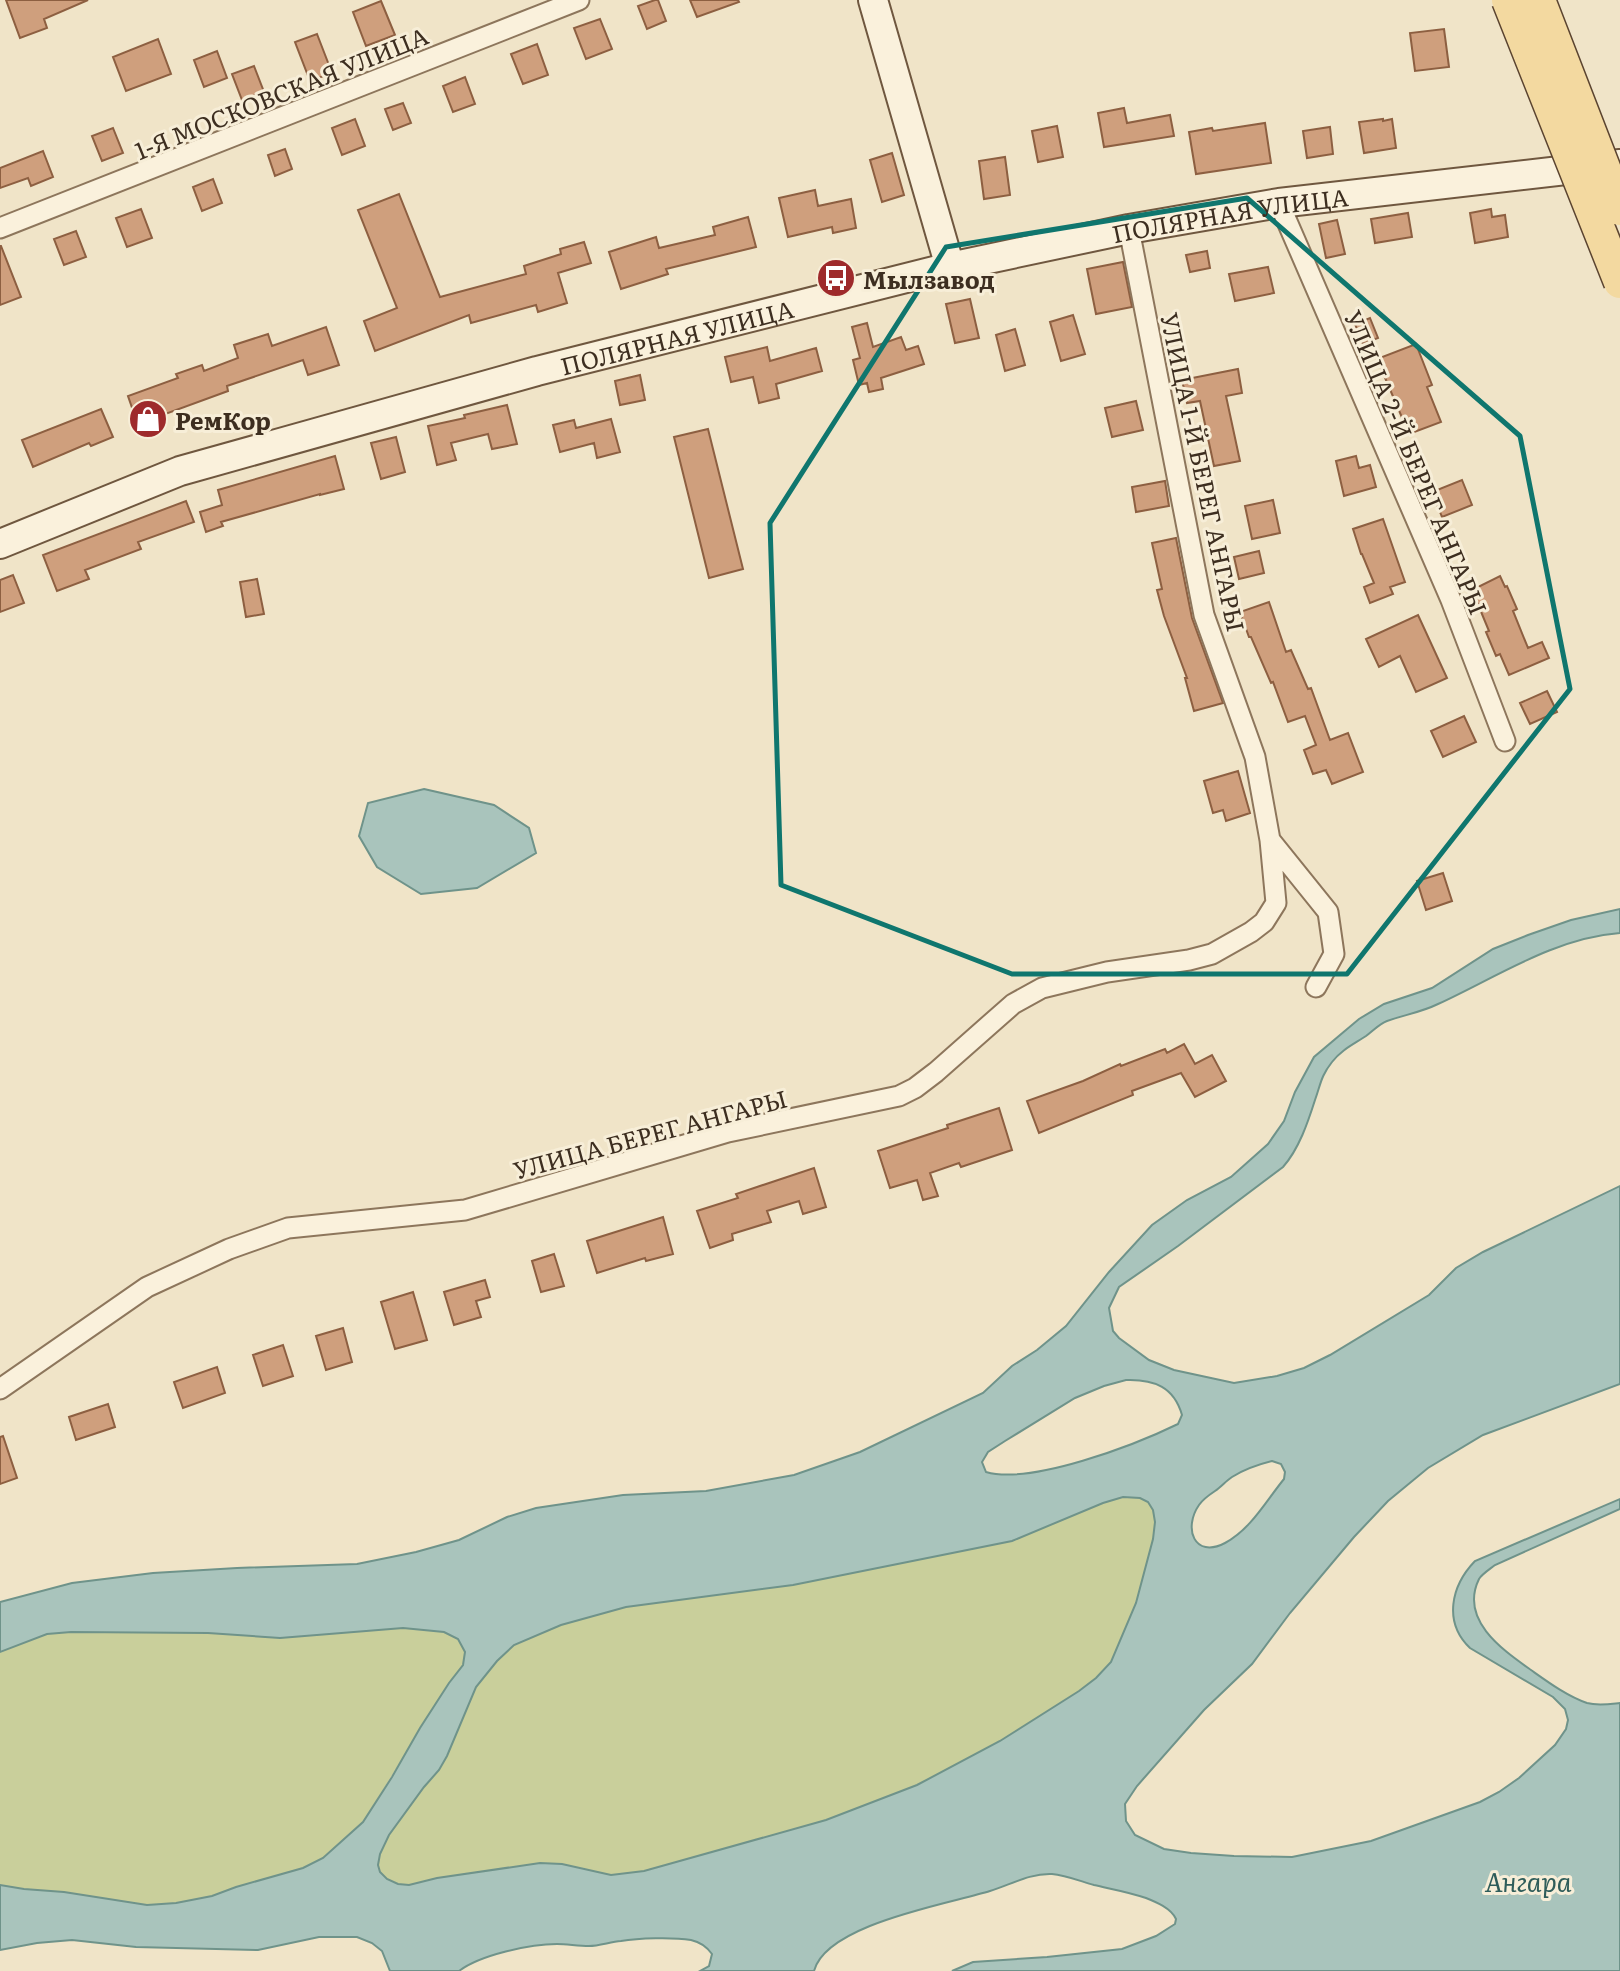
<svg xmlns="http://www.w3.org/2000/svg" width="1620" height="1971" font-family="Literata,serif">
	<rect width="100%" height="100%" fill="#f0e4c8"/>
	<path fill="#c9cf9b" d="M1123,1497L1140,1498L1148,1502L1153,1510L1155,1522L1153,1539L1136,1603L1111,1662L1096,1678L1079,1691L1000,1741L917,1785L826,1820L644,1871L611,1875L562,1864L540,1863L437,1878L409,1885L398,1884L387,1879L380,1872L378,1865L380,1854L389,1835L424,1787L439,1770L447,1756L476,1687L497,1661L514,1645L561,1625L626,1607L793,1585L1012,1541L1103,1503Z
		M403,1628L443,1632L458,1639L465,1652L463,1665L449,1683L363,1822L323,1858L303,1868L236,1887L212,1896L176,1903L147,1905L64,1892L24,1889L0,1885V1652L47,1634L71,1632L208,1633L280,1638Z"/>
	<path fill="#a9c4bc" stroke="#6f938a" stroke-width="2" fill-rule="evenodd" d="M424,789L494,805L529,828L536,853L477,888L421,894L377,867L359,836L368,803Z
		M1620,909V933C1554,938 1497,977 1438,1004C1422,1012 1404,1015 1387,1021C1379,1024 1373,1031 1366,1036C1354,1044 1341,1050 1332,1062C1321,1076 1321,1083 1315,1100C1308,1122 1299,1149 1283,1167L1178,1246L1119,1287L1109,1308L1113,1331L1119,1338L1149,1360L1174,1370L1234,1383L1277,1376L1304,1368L1330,1355L1429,1295L1456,1268L1483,1252L1620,1186V1384L1483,1435L1428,1468L1388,1501L1354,1537L1290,1613L1252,1664L1204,1710L1137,1786L1125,1804L1126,1821L1135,1835L1164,1849L1191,1853L1234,1856L1292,1857L1371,1841L1480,1802L1499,1792L1519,1778L1555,1745L1566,1729L1568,1720L1565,1709L1553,1697L1470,1648C1443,1622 1451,1586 1475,1561L1620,1499V1509L1495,1565C1490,1569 1482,1574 1479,1579C1459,1620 1503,1650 1531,1670C1548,1682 1567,1696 1587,1703C1598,1706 1610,1704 1620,1703V1971H952L973,1962L1047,1957L1122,1949L1156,1936L1175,1924L1176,1919C1171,1908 1156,1902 1146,1898C1129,1892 1111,1889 1094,1885C1080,1881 1065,1875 1052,1874C1030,1873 1010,1885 990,1891C948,1904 826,1924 814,1971H700L709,1966L712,1954C707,1947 700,1942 691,1940C673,1937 638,1938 621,1941C610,1942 599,1946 589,1946C578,1946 567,1944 557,1944C530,1944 480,1955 459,1971H390L382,1951L372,1943L357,1937H319L258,1950L136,1947L72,1940L37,1943L0,1950V1885L24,1889L64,1892L147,1905L176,1903L212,1896L236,1887L303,1868L323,1858L363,1822L392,1777L420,1728L449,1683L463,1665L465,1652L458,1639L444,1632L403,1628L280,1638L208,1633L71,1632L47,1634L0,1652V1602L72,1583L153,1573L237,1568L357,1564L416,1552L459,1540L507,1517L536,1508L623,1495L706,1491L794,1475L860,1452L983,1393L1012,1366L1037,1350L1066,1326L1109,1272L1152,1225L1187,1200L1231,1177L1268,1144L1284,1121L1295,1092L1314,1057L1359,1019L1384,1004L1432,988L1493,949L1528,935L1571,920ZM1126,1380C1154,1379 1174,1387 1182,1415L1178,1424C1135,1445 1031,1485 986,1472L982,1462L988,1452L1005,1441L1075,1398L1104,1386ZM1272,1461L1281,1464L1285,1472L1284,1479C1266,1501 1251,1529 1225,1543C1194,1559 1183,1528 1199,1505C1203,1499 1209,1495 1215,1491C1221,1487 1226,1481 1232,1477C1243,1470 1260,1464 1272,1461ZM1123,1497L1140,1498L1148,1502L1153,1510L1155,1522L1153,1539L1136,1603L1111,1662L1096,1678L1079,1691L1000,1741L917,1785L826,1820L644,1871L611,1875L562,1864L540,1863L437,1878L409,1885L398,1884L387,1879L380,1872L378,1865L380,1854L389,1835L424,1787L439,1770L447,1756L476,1687L497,1661L514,1645L561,1625L626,1607L793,1585L1012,1541L1103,1503Z"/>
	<path fill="#cf9f7d" stroke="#8d5f41" stroke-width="2" d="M6,0H88L44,19L47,28L20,38Z
		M655,0H658L666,21L647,29L638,6Z
		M690,0H738L739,2L697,17Z
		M381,1L395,35L366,46L353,12Z
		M600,19L612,49L586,59L574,28Z
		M1444,29L1449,67L1415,71L1410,33Z
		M317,34L332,73L310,81L295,42Z
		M158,39L171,74L126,91L113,57Z
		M537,44L548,75L523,84L511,54Z
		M217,51L227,78L204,87L194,60Z
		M254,66L264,92L242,100L232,74Z
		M465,77L475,104L453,112L443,86Z
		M403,103L411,123L393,130L385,109Z
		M1124,108L1127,123L1170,115L1174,136L1104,147L1098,113Z
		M355,119L365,146L342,155L332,128Z
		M1383,119V121L1392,119L1396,148L1364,153L1359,122Z
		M1265,123L1271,163L1196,174L1189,132L1212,128L1213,131Z
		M1057,126L1063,157L1038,162L1032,131Z
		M1330,127L1333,154L1307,158L1303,131Z
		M113,128L123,153L102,161L92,136Z
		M285,149L292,169L275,176L268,155Z
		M43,151L53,177L31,186L28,178L0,188V168Z
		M892,153L904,195L882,202L870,160Z
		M1005,157L1010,195L984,199L979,161Z
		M213,179L222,203L202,211L193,187Z
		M815,190L818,206L851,199L856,228L833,233L832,227L788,237L779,198Z
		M399,194L440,297L526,274L524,266L561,254L560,249L584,242L591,263L558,273L567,303L538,312L536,305L471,323L469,315L375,351L364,321L397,308L358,210Z
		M141,209L152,238L127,247L116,218Z
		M1491,209L1492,217L1505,215L1508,237L1475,243L1470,213Z
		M1408,213L1412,237L1375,243L1371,219Z
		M748,217L756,247L666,269L668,274L621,289L609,252L656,237L659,248L715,235L713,227Z
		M1337,220L1345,254L1326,258L1319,224Z
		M76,231L86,257L64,265L54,239Z
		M0,246H1L21,297L0,305Z
		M1207,251L1210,268L1190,272L1186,255Z
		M1123,262L1132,307L1096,314L1087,269Z
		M1268,267L1274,293L1235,301L1229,274Z
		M970,299L979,338L955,343L946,304Z
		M1073,315L1085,354L1061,361L1050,322Z
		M1370,318L1378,338L1363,344L1355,324Z
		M867,323L873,347L901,337L906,350L918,346L924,364L881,378L883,389L869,392L867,383L859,385L853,360L860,358L852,327Z
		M326,327L339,365L308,375L303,360L227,386L228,391L165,414L166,417L139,428L128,396L178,378L176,374L202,365L204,371L238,358L234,345L268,334L272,346Z
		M1015,329L1025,365L1005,371L996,335Z
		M1416,344L1432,385L1427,387L1441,422L1409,434L1377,359Z
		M767,347L770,361L816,348L822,371L776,384L779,398L759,403L753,377L731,382L725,357Z
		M1238,369L1242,393L1226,396L1240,461L1214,466L1200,401L1187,403L1182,380Z
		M640,375L645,400L620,405L615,381Z
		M1136,401L1143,430L1112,437L1105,408Z
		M507,405L517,444L492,449L488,434L451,443L456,460L437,465L428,426L465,418L464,415Z
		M101,409L113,437L91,446L89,443L33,467L22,440Z
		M611,419L620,452L597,458L594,443L560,452L553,425L574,420L576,428Z
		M708,429L743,569L709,578L674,437Z
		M396,437L405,472L381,479L371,443Z
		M335,456L344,489L320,495V494L221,522L223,526L206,532L200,512L222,505L218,490Z
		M1356,456L1359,468L1370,465L1376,487L1344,496L1336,461Z
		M1462,480L1472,505L1442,517L1432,492Z
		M1165,481L1169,506L1136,512L1132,487Z
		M1273,500L1280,533L1252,539L1245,506Z
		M186,501L194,522L138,542L141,549L85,570L89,579L57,591L43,555Z
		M1383,519L1405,582L1390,587L1393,594L1370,603L1364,587L1374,583L1362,554H1361L1353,529Z
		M1176,538L1192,618L1223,703L1194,711L1185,678H1187L1164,616L1157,590L1162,589L1152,543Z
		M1259,551L1264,573L1239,579L1234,557Z
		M13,575L24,603L0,612V580Z
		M1500,576L1505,587L1507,586L1517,609L1513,611L1528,648L1542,642L1549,658L1509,675L1500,654L1496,656L1486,632L1489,631L1472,590Z
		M257,579L264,614L246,617L240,582Z
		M1269,602L1286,652L1291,650L1308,689L1311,688L1330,740L1348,733L1363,772L1332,784L1326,770L1313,774L1304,750L1316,745L1305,716L1288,722L1273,682L1271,683L1251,637H1249L1240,612Z
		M1418,615L1447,678L1416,692L1400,656L1379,667L1366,639Z
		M1547,691L1557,712L1530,724L1520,703Z
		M1464,716L1476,742L1443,757L1431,731Z
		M1238,771L1250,813L1226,821L1223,810L1213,813L1204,781Z
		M1443,873L1452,901L1426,910L1417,881Z
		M1184,1044L1195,1064L1212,1055L1226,1081L1195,1097L1181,1073L1132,1091L1133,1095L1039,1133L1027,1101L1083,1081L1120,1064L1121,1066L1165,1049L1167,1053Z
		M999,1108L1012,1150L961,1167L959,1163L930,1173L938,1196L923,1200L917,1180L890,1188L878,1151L948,1128L947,1125Z
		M814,1168L826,1207L803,1214L799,1201L767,1211L771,1222L732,1234L733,1240L710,1248L697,1211L738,1198L736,1194Z
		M663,1217L673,1254L646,1261L645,1258L597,1273L587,1241Z
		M554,1254L564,1286L541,1292L532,1261Z
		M485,1280L490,1297L476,1301L481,1317L454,1325L444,1292Z
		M413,1292L427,1340L395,1349L381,1302Z
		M343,1328L352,1362L326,1370L316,1336Z
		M283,1345L293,1376L263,1386L253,1355Z
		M217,1367L225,1393L183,1408L174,1382Z
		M108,1404L115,1427L76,1440L69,1417Z
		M3,1436L17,1478L0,1484V1437Z"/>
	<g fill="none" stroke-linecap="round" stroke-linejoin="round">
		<defs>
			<path id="minor" d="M1279,203L1451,600L1505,741
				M0,228L579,0
				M1129,229L1204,615L1255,757L1270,840L1328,912L1334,954L1316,987
				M0,1389L147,1287L229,1249L288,1228L465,1210L728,1132L899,1096L915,1088L936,1072L1013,1004L1042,988L1107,972L1189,960L1212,954L1251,932L1264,922L1276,903L1270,840"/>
			<g id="secondary">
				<path d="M873,0L950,267"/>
				<path id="s1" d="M0,544L180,471L537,371L950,267L1129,229L1279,203L1620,164"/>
			</g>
		</defs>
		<use href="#minor" stroke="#8d765c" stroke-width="23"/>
		<use href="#secondary" stroke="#6f573f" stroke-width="32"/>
		<use href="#minor" stroke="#faf1dc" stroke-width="19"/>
		<use href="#secondary" stroke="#faf1dc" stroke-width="28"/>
		<defs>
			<path id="primary-bridge" d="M1508,0L1620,282
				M1539,0L1620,209"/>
		</defs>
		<use href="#primary-bridge" stroke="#5b4430" stroke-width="35" stroke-linecap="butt"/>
		<use href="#primary-bridge" stroke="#f3d9a0" stroke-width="32"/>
	</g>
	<path fill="none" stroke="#0f766e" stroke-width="5" stroke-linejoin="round" d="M1247,198L1520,436L1570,689L1347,974H1012L781,885L770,523L946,247Z"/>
	<defs>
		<symbol id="bus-disc" viewBox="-11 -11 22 22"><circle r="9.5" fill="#9e2a2b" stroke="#f7eed8"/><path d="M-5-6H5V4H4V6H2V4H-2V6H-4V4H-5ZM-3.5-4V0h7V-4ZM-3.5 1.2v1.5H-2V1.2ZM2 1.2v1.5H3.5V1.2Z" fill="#fff"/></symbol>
		<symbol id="shop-disc" viewBox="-11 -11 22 22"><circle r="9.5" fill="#9e2a2b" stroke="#f7eed8"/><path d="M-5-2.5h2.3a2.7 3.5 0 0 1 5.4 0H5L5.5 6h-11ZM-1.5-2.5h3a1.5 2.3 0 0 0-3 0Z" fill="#fff"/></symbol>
	</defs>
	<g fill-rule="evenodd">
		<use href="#bus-disc" x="814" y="256" width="44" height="44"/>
		<use href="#shop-disc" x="126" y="397" width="44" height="44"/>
	</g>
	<g text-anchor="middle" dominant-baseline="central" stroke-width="6" stroke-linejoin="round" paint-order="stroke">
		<g font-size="24" fill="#3d2e20" stroke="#f7eed8">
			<text transform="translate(281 92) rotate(-22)">1-Я МОСКОВСКАЯ УЛИЦА</text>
			<text stroke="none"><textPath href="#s1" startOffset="1276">ПОЛЯРНАЯ УЛИЦА</textPath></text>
			<text stroke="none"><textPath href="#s1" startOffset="709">ПОЛЯРНАЯ УЛИЦА</textPath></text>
			<text transform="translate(1417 462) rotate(67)">УЛИЦА 2-Й БЕРЕГ АНГАРЫ</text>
			<text transform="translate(1204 472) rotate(78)">УЛИЦА 1-Й БЕРЕГ АНГАРЫ</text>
			<text transform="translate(650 1133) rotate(-15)">УЛИЦА БЕРЕГ АНГАРЫ</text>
		</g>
		<g font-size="24" font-weight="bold" fill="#3d2e20" stroke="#f7eed8" text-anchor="start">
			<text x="863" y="278">Мылзавод</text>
			<text x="175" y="419">РемКор</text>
		</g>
		<g font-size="26" font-style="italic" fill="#2f5d5a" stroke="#f7eed8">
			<text x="1528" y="1880">Ангара</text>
		</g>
	</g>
</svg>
